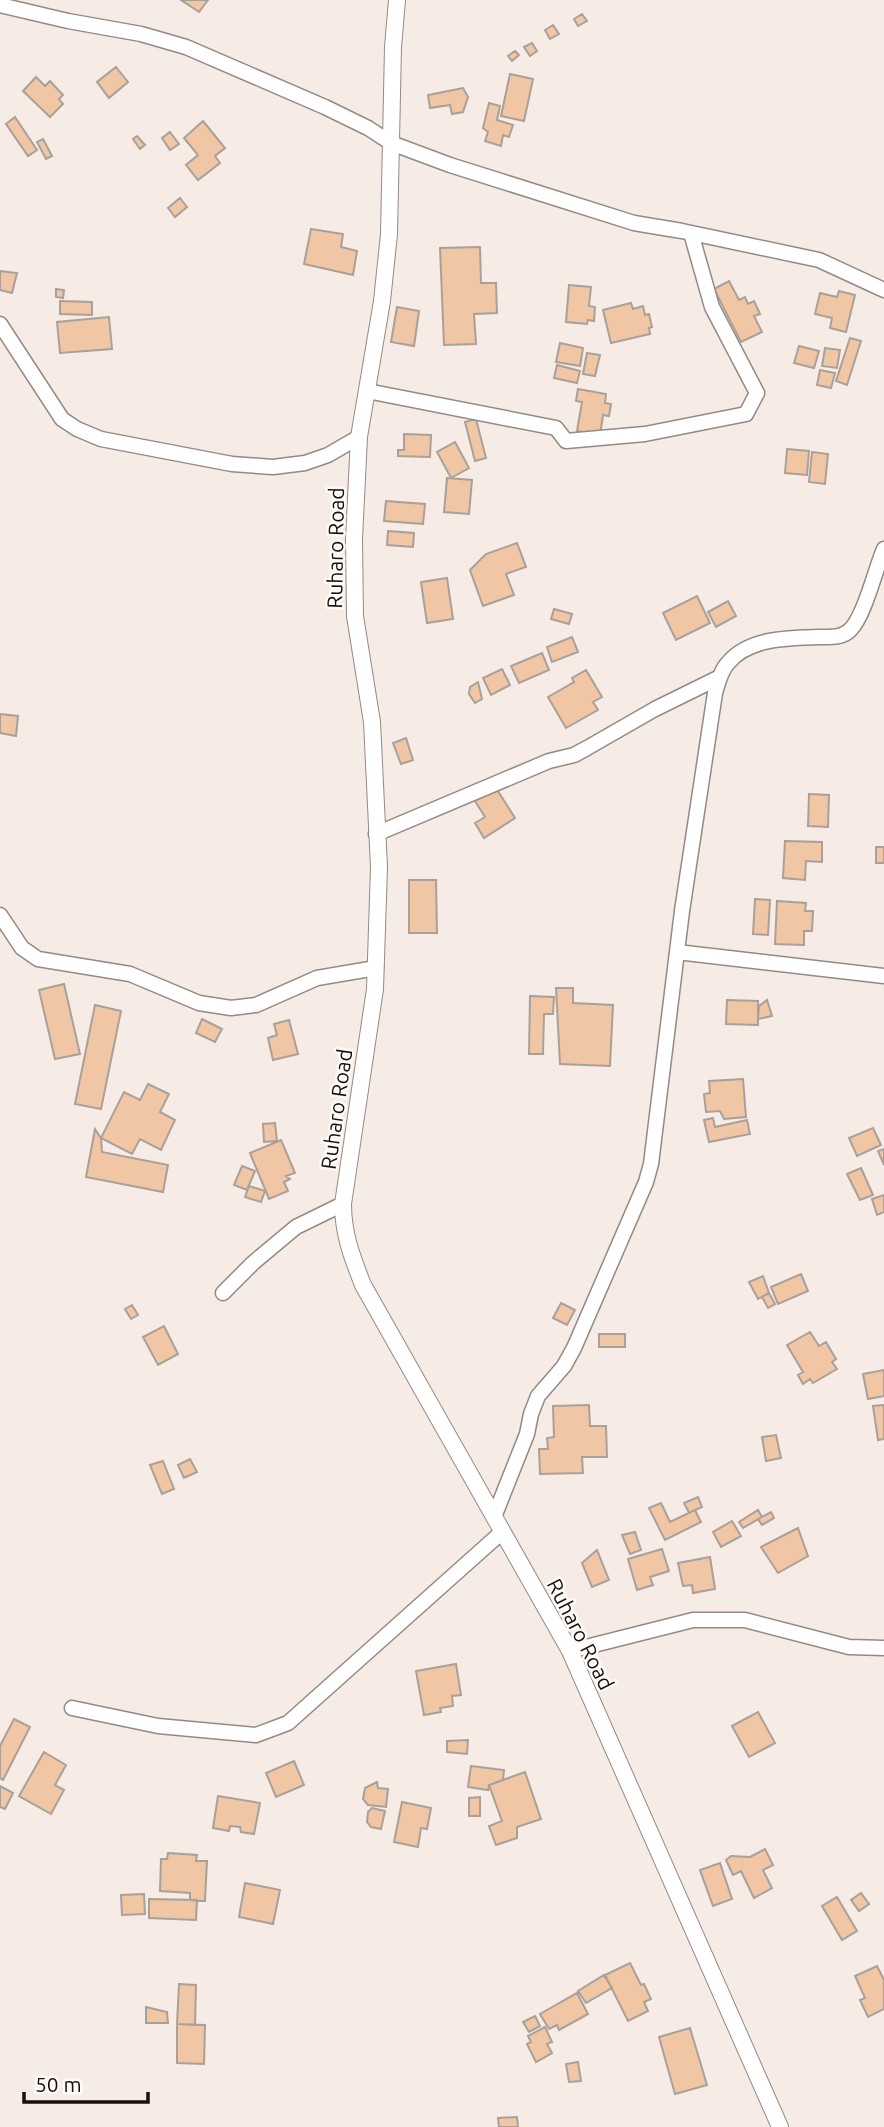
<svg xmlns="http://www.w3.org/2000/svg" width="884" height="2127" font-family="Ubuntu,sans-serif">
	<rect width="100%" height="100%" fill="#f6ebe5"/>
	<path fill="#f0c6a5" stroke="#aaa09a" stroke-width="2" d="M181,0H208L199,12Z
		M582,14L587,21L578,26L574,19Z
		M553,25L559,34L550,39L545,30Z
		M532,43L537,51L530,56L524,47Z
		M515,51L519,55L512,61L508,56Z
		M116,67L128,82L109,98L97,82Z
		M510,74L533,79L524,121L501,116Z
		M36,77L45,86L50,81L63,95L59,99L63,104L50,117L23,91Z
		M463,88L468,97L463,112L452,114L450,105L430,108L428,95Z
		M489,103L500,106L497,120L513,125L509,137L503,135L501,146L485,141L488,132L483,128Z
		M15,117L37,150L28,156L6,124Z
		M203,121L225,148L215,156L220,163L198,180L186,165L198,155L184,138Z
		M170,132L179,144L170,150L162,138Z
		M137,136L145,145L140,149L133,139Z
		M43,139L52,156L46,159L37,142Z
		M180,198L187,207L175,217L168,208Z
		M311,229L343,234L341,247L357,251L353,275L304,264Z
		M480,247L481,283H496L497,313L474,314L476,344L444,345L440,248Z
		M0,271L17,273L12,293L0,290Z
		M729,281L739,300L745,297L748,304L754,301L760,314L754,316L762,332L741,342L714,289Z
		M569,285L591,287L589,306L595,307L594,321L588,320L587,324L566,322Z
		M56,289L64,290L63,298L56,297Z
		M839,291L855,295L846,332L830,328L832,318L815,314L820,293L837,297Z
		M60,301L92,302V315L60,314Z
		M631,303L633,309L643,306L645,315L649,314L652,327L649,328L650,334L611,343L603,310Z
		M397,307L419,311L414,346L391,342Z
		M109,317L112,349L60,353L57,322Z
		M850,338L861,341L847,385L836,381Z
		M560,343L583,348L580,366L556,362Z
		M799,346L819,351L814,368L794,363Z
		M825,348L840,350L837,368L822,366Z
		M587,353L600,355L595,376L583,374Z
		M557,365L580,371L577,383L554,378Z
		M820,370L835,373L831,388L817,385Z
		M578,389L606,394L605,403L611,404L609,416L603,415L600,435L577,431L582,402L576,401Z
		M476,419L486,458L475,461L465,422Z
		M404,434L431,435L430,457L398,456V450H404Z
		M455,442L469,468L451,478L437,452Z
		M787,449L809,451L807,475L785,473Z
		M812,452L828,454L825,484L809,482Z
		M447,478L472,480L469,514L444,512Z
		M386,501L425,504L423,524L384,521Z
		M388,531L414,533L413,547L387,545Z
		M517,543L526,567L506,574L514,595L483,606L470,570L486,554Z
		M447,578L453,619L427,623L421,582Z
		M697,596L710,623L676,640L663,613Z
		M728,601L736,616L716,627L708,612Z
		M554,609L572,614L569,624L551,619Z
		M572,637L578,652L552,662L547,647Z
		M542,653L549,670L519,683L511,666Z
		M502,669L510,685L491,695L483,678Z
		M586,670L602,697L593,702L598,710L566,728L548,697L574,682L572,678Z
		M478,682L482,699L475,703L469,694L470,687Z
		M0,714L18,716L16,736L0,733Z
		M406,738L413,760L401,764L393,743Z
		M496,788L515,818L484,838L475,823L485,817L475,801Z
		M809,794L829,795L828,827L808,826Z
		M785,841L822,842V862L806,861L805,880L783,878Z
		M876,847H884V863H876Z
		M409,880H436L437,933H409Z
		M755,899L770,900L768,935L753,934Z
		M777,901L806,903L805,911H813L812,931H804V945L775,944Z
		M64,984L80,1054L55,1059L39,990Z
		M556,988H573V1003L613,1005L610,1066L560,1064Z
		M530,996L554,997L553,1014H544L543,1054H529Z
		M727,1000L758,1001V1025L726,1024Z
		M767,1000L772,1016L758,1019L759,1006Z
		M95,1005L121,1011L101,1109L75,1104Z
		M202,1019L222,1029L215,1042L196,1033Z
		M289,1020L298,1054L273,1060L268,1038L277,1035L274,1024Z
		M743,1079L746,1117L724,1119L720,1111L706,1112L704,1094L710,1093L709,1081Z
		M148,1084L169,1094L160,1112L175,1120L161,1150L140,1139L132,1154L101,1138L124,1092L140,1100Z
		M713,1118L715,1127L747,1120L750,1134L709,1142L704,1120Z
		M275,1123L277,1141L264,1142L263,1124Z
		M873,1128L881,1145L857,1156L849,1138Z
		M95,1129L101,1138L102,1152L168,1165L163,1192L86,1177Z
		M281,1140L295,1173L286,1176L290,1179L284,1182L288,1191L269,1199L250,1153Z
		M884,1149V1165L878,1151Z
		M242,1166L255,1171L247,1190L234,1185Z
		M861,1168L873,1195L860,1200L847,1174Z
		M249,1186L265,1191L261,1202L245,1197Z
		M884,1195V1212L877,1215L872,1199Z
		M801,1274L808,1291L778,1304L771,1287Z
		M763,1276L769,1293L758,1299L749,1282Z
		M769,1293L775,1304L768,1308L762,1297Z
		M561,1303L575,1310L567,1325L553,1318Z
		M132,1305L138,1315L131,1319L125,1309Z
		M164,1326L178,1354L158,1365L143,1337Z
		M810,1332L819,1346L826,1342L836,1359L832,1362L837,1369L813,1383L810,1379L803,1384L798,1375L803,1372L787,1345Z
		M599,1334H625V1347H599Z
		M884,1370V1396L868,1399L863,1374Z
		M589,1405L590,1426H606L607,1457H582L583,1473L540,1474L539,1449H548L547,1438L554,1437L553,1406Z
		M884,1405V1439L878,1440L873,1406Z
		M776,1435L781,1458L766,1461L762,1437Z
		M190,1459L197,1472L184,1478L178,1465Z
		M163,1461L174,1489L162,1494L150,1465Z
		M698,1497L702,1507L689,1513L684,1503Z
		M661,1503L670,1522L695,1510L701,1522L665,1540L649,1508Z
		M758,1510L762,1517L743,1528L739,1522Z
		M771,1512L774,1518L762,1525L758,1519Z
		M732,1521L741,1536L721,1547L713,1532Z
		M798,1528L808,1556L778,1573L761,1547Z
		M635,1532L641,1550L630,1554L622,1535Z
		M662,1549L669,1571L650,1577L653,1585L637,1590L628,1559Z
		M597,1550L609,1580L592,1587L582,1563Z
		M710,1557L715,1589L693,1593L692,1585L683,1586L678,1563Z
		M456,1664L461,1695L452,1696L453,1706L440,1708L441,1712L424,1715L416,1671Z
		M758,1712L775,1743L749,1757L732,1726Z
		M14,1719L30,1727L3,1780L0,1778V1746Z
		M468,1740L467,1754L447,1752V1741Z
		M44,1752L66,1765L55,1785L64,1790L51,1814L19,1796Z
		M294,1761L304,1785L276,1797L266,1773Z
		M471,1766L504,1770L503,1780L489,1785L488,1790L468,1787Z
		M525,1772L541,1819L517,1827V1838L496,1845L489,1826L502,1821L489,1785Z
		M377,1782L378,1788L388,1789L386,1807L368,1805L363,1799L365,1788Z
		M0,1786L13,1793L5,1809L0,1807Z
		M218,1796L260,1803L254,1834L241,1832L240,1827L230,1826L229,1831L213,1828Z
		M480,1797V1816H469V1798Z
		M402,1802L431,1808L427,1829L421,1828L418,1847L394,1842Z
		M372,1808L385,1811L381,1829L371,1827L367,1822L368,1812Z
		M765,1849L773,1865L763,1870L772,1888L754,1898L741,1871L733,1875L726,1860L731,1856L750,1857Z
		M168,1853L197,1855L196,1861H207L205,1901L190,1900V1893L160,1891L161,1859H167Z
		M720,1863L732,1899L713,1906L700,1870Z
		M245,1883L280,1890L273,1924L239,1917Z
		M861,1893L869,1904L859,1911L851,1900Z
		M144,1894L145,1914L122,1915L121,1895Z
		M837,1897L857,1931L842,1940L822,1906Z
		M149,1899L197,1900L196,1920L149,1918Z
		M630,1963L641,1985L644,1984L651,1999L644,2002L648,2011L628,2021L605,1975Z
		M877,1966L884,1980V2009L868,2017L860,2000L865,1998L855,1976Z
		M604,1975L612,1988L586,2003L578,1991Z
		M179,1984L196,1985L195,2025L177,2024Z
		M577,1993L588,2014L559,2030L557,2025L549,2029L540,2014Z
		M146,2007L167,2012L168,2023H146Z
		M535,2016L540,2026L529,2032L523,2022Z
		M177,2024L205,2025L204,2064L177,2063Z
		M545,2027L552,2042L547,2044L552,2053L536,2062L527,2044L531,2042L528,2036Z
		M690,2028L707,2085L675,2094L659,2037Z
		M578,2062L581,2081L569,2082L566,2064Z
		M517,2117L518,2127H499L498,2118Z"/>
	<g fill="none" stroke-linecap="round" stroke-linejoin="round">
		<defs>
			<path id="minor" d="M0,5L68,21L141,34L186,47L325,107L368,128L391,143L450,165L634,223L682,231L819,260L884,290
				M0,324L62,419L77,429L101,439L232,464L273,467L305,463L328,455L359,437
				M367,391L556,428L566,441L645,434L746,414L757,393L712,307L691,233
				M376,834L549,761L574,755L587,748L655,709L720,677
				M0,915L22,948L38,959L130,974L199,1003L231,1008L256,1005L317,978L376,968
				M677,952L884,976
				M223,1293L253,1263L296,1227L343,1204
				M494,1517L527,1434L531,1414L538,1396L564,1366L574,1348L646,1182L651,1164L682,911L715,693C718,683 721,670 728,663C749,637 791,638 820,637C831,637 843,638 851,629C865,614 875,570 884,549
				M570,1651L693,1620H745L849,1647L884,1648
				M72,1708L158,1726L256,1735L288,1723L502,1532"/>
			<path id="tertiary" d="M397,0L393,47L389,234L382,301L359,437L354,539L355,616L372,722L379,867L375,989L343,1204C343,1234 352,1257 363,1285L570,1651L780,2127"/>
		</defs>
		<use href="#minor" stroke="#948a85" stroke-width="17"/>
		<use href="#tertiary" stroke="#948a85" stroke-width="18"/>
		<use href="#minor" stroke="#fff" stroke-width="14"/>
		<use href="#tertiary" stroke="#fff" stroke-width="16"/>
	</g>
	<g text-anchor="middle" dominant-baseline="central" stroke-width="5" stroke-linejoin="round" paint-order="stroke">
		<g font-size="21" fill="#14110f" stroke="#fefaf8">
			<text transform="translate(335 548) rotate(-89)">Ruharo Road</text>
			<text transform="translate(336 1109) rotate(-82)">Ruharo Road</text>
			<text transform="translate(581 1634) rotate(63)">Ruharo Road</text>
		</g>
	</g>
	<path d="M24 2092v10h124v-10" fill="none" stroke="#14110f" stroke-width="3.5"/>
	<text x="35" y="2092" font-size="21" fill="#14110f" stroke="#fefaf8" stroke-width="5" paint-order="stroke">50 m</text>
</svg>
